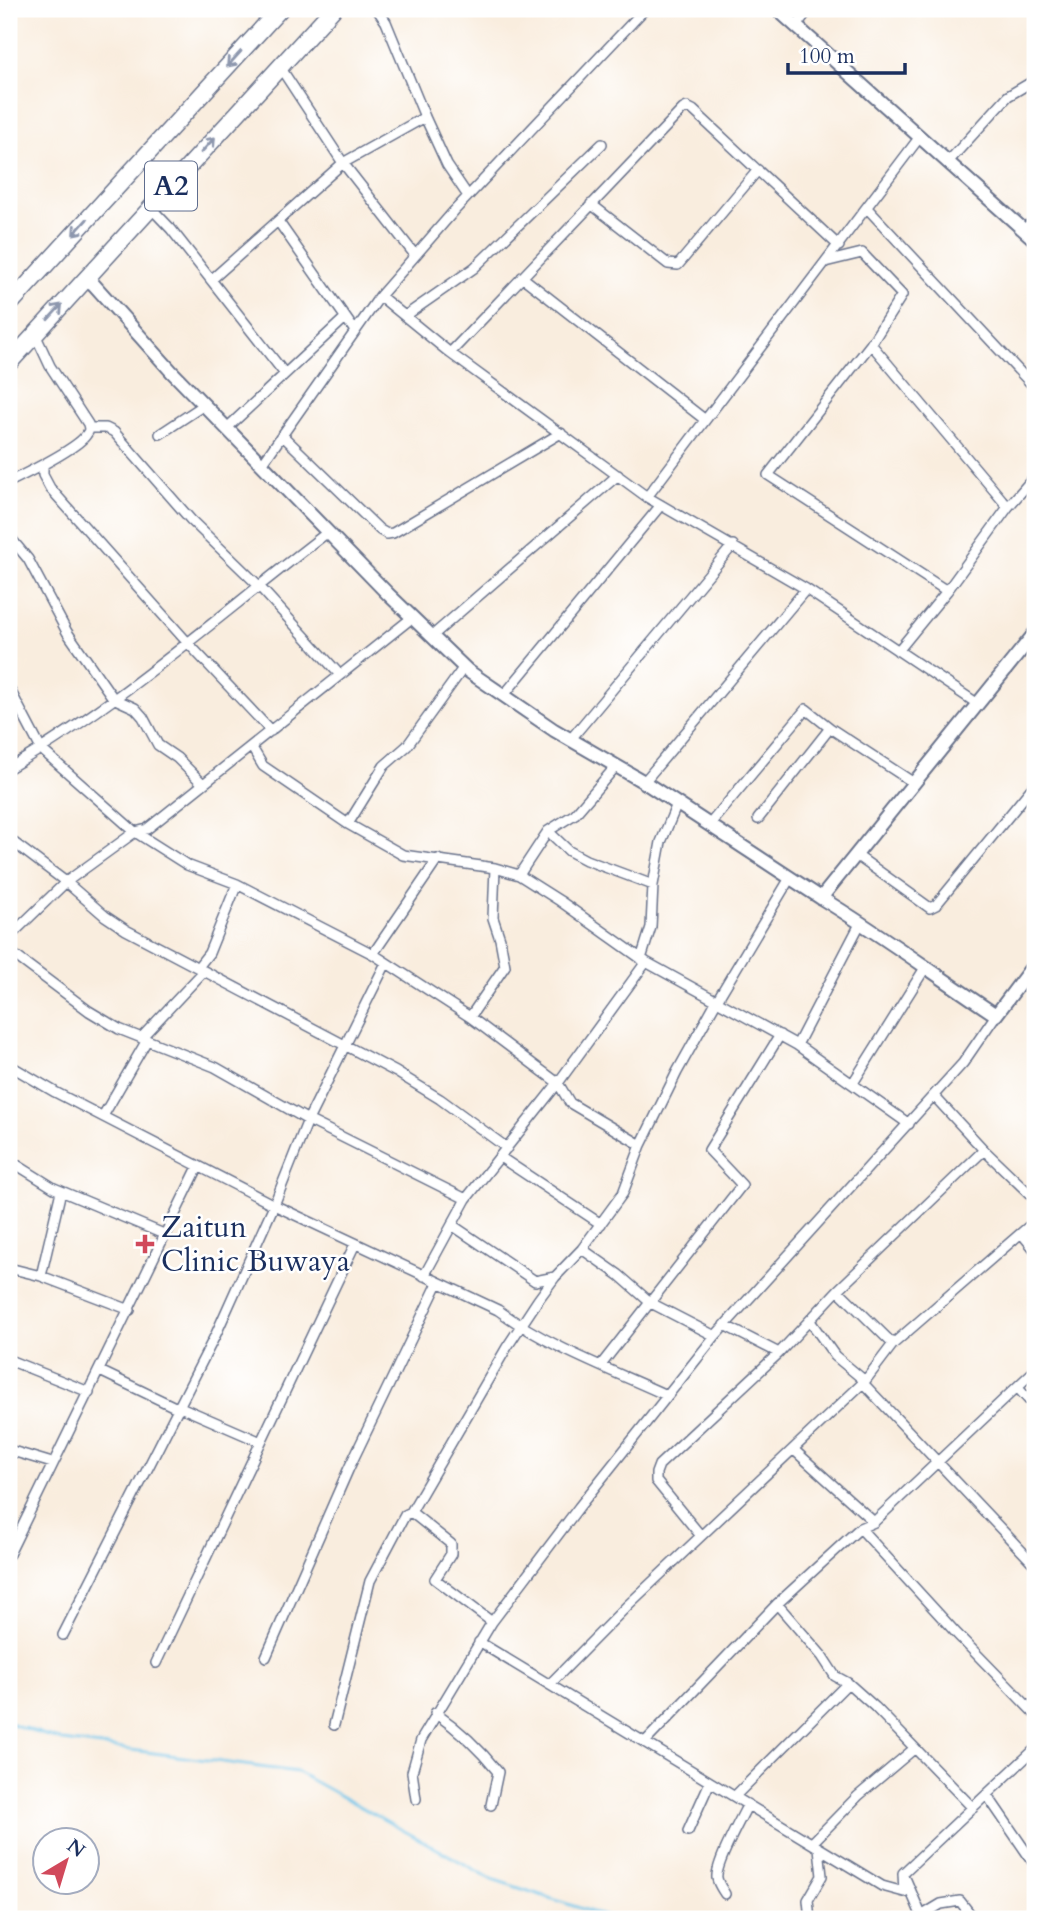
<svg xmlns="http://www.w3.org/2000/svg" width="1044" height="1928" font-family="Cardo,serif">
	<rect width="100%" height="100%" fill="#fff"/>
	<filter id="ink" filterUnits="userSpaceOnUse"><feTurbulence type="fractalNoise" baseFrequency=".0143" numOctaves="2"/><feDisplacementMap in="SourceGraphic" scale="14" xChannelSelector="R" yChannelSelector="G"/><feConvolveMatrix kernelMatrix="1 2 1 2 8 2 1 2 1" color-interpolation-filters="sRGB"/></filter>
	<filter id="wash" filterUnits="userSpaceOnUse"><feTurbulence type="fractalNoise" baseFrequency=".00686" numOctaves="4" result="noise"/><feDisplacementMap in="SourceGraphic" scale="28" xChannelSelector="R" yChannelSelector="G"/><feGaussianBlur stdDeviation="1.57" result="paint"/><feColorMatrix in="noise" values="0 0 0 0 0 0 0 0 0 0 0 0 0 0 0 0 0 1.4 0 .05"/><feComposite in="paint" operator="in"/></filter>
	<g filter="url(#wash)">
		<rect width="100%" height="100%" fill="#f9edde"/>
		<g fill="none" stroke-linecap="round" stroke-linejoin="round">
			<path stroke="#6dc4ea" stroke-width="2.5" d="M9,1723L63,1741L297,1772L492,1879L613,1919"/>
		</g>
	</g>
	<g filter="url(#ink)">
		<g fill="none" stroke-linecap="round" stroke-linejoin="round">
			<defs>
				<path id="street" d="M377,9L386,22L425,117L447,165L468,196
					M796,26L809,9
					M280,67L343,163L415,255
					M947,163L1008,96L1035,80
					M591,204L668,264L678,265L758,170
					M151,208L171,229L285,374
					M867,208L1035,388
					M278,221L355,331
					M1025,230L1035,218
					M825,262L862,253L902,295L871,344L1008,507
					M522,277L704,419
					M211,280L343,163L425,117
					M380,296L450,353L647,497L806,589L978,704
					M405,316L474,268L602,144
					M871,344L768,475L947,591
					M450,353L683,109L687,107L693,110L839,246
					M89,428H106L114,432L191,520L258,585L340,675
					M227,428L345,318
					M160,434L204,405
					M282,435L380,530L387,534L393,533L561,433
					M262,464L380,296L454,211L645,9
					M43,465V475L50,488L187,642L271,731
					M9,482C25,474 77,449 86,435C90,430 89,429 88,424L50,366L35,334
					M647,497L919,138
					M9,536L28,559L67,632L113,698L135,708L143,717L158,745L177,758L203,784
					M432,636L618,475
					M898,651L947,591L1008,507L1035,476
					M9,688L41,749L135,832L187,865L237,884L373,954L470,1017L558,1083L570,1103L641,1145
					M504,695L661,505
					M570,740L733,545
					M251,746L263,766L348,824L403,855L495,868L519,875L560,901L646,962L797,1045L909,1124
					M9,768C123,702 223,612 328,532
					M644,782L806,589
					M758,819L830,728
					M348,824L384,766L407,746L464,667
					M709,825L806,709L830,728L914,783
					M548,831L569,851L586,860L653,885
					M9,839L66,882L105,916L126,930L396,1072L440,1099L507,1148
					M856,855L930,908L936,905L1035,784
					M519,875L548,831L575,814L617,765
					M9,937L66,882L135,832L147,829L413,617
					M9,951L89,1011L119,1029L215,1067L308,1120L466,1199
					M373,954L438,859
					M641,959L651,927L653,885L661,842L677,804
					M198,967L209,953L237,884
					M1023,981L1035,992
					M470,1017L505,966L500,939L493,918L495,868
					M141,1038L204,971
					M797,1045L861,922
					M9,1065L55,1092L274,1205L498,1310C549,1347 609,1369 666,1395
					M853,1083L925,968
					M934,1096L984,1150L1035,1199
					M103,1116L147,1040
					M500,1157L601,1224
					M9,1160L54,1188L166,1235
					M452,1225L535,1281L555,1277
					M1022,1234L1035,1250
					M582,1249L619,1275L651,1303L715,1336
					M9,1268L41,1276L130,1310
					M41,1276L61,1191
					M424,1276L466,1199L558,1083L646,962
					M838,1290L893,1344
					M810,1321L835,1356L865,1381
					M724,1325L779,1353
					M9,1360L89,1392
					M601,1365L742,1185L709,1150L780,1035
					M100,1371L177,1408
					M863,1383L1035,1565
					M1017,1387L1035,1407
					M178,1406L261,1442
					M793,1449L874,1522
					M9,1450L52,1463
					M411,1512L451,1544V1554L435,1579L492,1622
					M860,1528L957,1634L1035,1714
					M701,1536L656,1481V1473L659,1465L779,1353L838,1290L984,1150
					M9,1554L198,1167
					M777,1604L822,1656L835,1676L848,1683L875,1707L973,1808
					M63,1635L216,1334L274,1205L308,1120L386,963
					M479,1642L882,1886L904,1892L903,1873L1035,1749
					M266,1657L349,1468L438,1283
					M156,1663L355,1244
					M550,1684L628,1605L865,1381L893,1344L1035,1221
					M435,1713C460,1730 479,1748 498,1772L491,1805
					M334,1725L370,1581L405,1515L411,1512L507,1347L538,1300L555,1277L582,1249L623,1193L641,1145L677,1072L716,1002L790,878
					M645,1742L777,1604L860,1528L874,1522L1035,1370
					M987,1795L1035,1865
					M735,1796L848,1683
					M416,1799L412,1772L421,1740L492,1622L579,1507L715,1336L963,1063L996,1015
					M688,1831L710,1782
					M812,1843L858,1796L915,1748
					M906,1880L922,1917
					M725,1894C722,1889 718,1884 717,1878C715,1865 741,1818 748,1804
					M810,1919L808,1900L822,1876L819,1848
					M916,1919L941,1904L960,1901L974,1919"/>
				<path id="secondary" d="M777,9L1035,240
					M87,277L172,372L388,594L468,671L554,730L644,782L821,898L1035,633
					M821,898C881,934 937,976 996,1015L1035,963"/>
				<path id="highway" d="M9,305L280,9
					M9,363L333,9"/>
			</defs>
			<use href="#street" stroke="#69728b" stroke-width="12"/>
			<use href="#secondary" stroke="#69728b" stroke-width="16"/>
			<use href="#highway" stroke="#69728b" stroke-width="19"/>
			<use href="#street" stroke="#fff" stroke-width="9"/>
			<use href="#secondary" stroke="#fff" stroke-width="12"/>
			<use href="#highway" stroke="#fff" stroke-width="16"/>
		</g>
		<defs><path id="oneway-shaft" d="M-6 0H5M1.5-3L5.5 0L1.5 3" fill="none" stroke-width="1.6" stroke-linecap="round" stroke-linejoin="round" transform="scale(1.75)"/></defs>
		<g stroke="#8d97ae">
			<use href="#oneway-shaft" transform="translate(234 59) rotate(132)"/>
			<use href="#oneway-shaft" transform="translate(208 145) rotate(-48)"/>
			<use href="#oneway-shaft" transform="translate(80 227) rotate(132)"/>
			<use href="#oneway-shaft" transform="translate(55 312) rotate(-47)"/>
		</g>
	</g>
	<path fill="#d1495b" stroke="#fff" stroke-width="2.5" d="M141.5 1233.5h7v7h7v7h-7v7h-7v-7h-7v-7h7z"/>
	<g text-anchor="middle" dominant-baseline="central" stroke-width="5" stroke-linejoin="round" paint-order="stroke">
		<rect fill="#fff" stroke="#5f6d8e" stroke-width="2" x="145" y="161.5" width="52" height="49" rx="5"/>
		<g font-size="28" font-weight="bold" fill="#1b2f5e">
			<text x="171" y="186">A2</text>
		</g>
		<g font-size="30" fill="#1b2f5e" stroke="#fff" text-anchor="start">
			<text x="161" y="1227">Zaitun<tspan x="161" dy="34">Clinic Buwaya</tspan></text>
		</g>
	</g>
	<rect width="1044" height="1928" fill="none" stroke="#fff" stroke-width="35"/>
	<g transform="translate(66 1861) rotate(38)"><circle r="33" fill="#ffffff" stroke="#a4acbf" stroke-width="2"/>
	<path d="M0-5L12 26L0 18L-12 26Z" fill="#d1495b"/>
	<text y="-10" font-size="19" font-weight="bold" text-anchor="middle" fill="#1b2f5e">N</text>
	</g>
	<path d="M788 63v10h117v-10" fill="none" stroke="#1b2f5e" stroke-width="3.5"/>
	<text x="799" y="63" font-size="21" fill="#1b2f5e" stroke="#ffffff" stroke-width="5" paint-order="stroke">100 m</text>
</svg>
